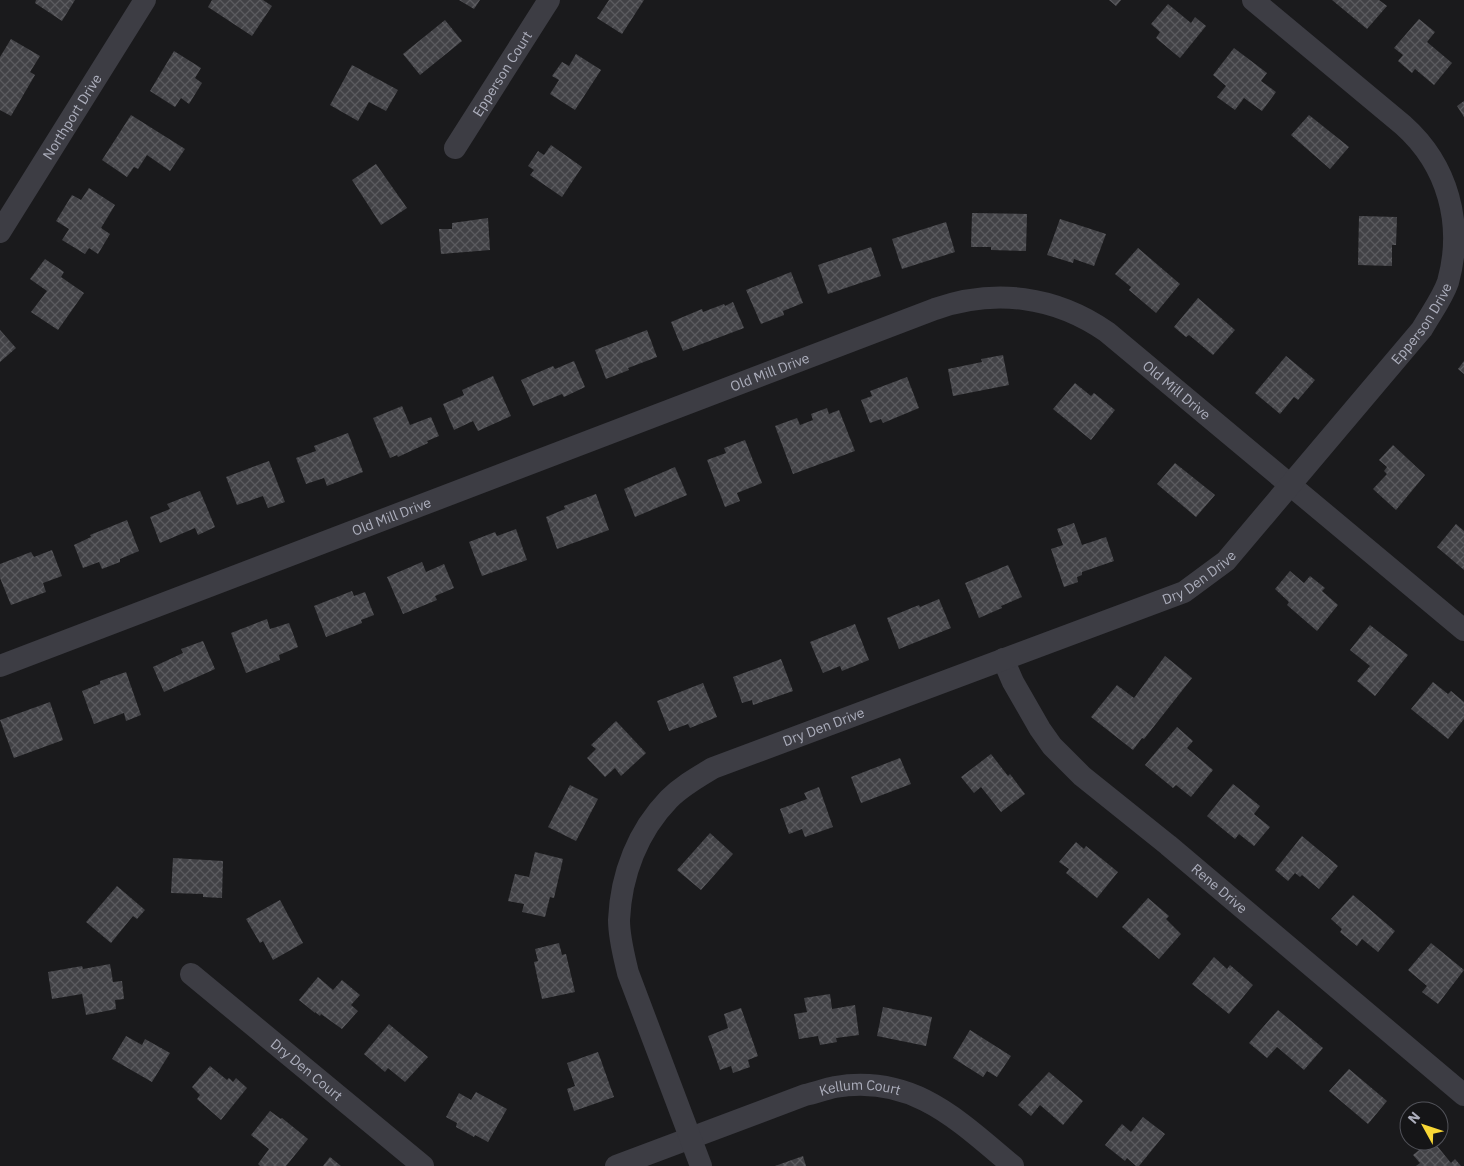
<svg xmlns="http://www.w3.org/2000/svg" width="1464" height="1166" font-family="'IBM Plex Sans',sans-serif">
	<defs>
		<pattern id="building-cross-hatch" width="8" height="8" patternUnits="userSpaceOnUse" patternTransform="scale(1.25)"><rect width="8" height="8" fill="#424246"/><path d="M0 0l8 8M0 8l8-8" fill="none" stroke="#5b5b5f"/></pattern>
	</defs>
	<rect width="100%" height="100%" fill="#1a1a1c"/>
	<path fill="url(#building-cross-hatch)" d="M36,0H75L62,21L35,3Z
		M212,0H263L272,6L252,36L208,7Z
		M459,0H480L474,9Z
		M609,0H644L622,34L597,18Z
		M1109,0H1121L1116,6Z
		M1332,0H1379L1387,6L1367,29Z
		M1168,4L1191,23L1195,17L1206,26L1180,58L1156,38L1160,32L1151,24Z
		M1419,19L1435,32L1427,42L1452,63L1434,85L1415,69L1412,73L1398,61L1403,55L1394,48Z
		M445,20L462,41L420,75L403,54Z
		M11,39L40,56L30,72L35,75L11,116L0,110V57Z
		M1234,48L1267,73L1261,81L1276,92L1262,111L1244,98L1235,110L1217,97L1226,86L1213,75Z
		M174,51L201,68L195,78L202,83L189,104L181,98L175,107L150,91Z
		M576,54L601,70L575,110L550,94L559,80L552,76L562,62L569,66Z
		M352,65L398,90L386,111L369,102L358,121L330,105Z
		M1464,101V117L1457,106Z
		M131,115L185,149L170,171L147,155L138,169L134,167L127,177L102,160Z
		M1309,115L1349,147L1330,169L1291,135Z
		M551,145L582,167L562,197L530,175L534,170L528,166L538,151L544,155Z
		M376,164L407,208L381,225L352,180Z
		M89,188L115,205L101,228L110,234L98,254L89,248L85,254L62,240L69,229L56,221L72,195L81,200Z
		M972,213L1027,214L1026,251L991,250V247H971Z
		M1359,216L1397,217L1396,245H1392V266L1358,265Z
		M488,218L490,250L441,254L439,229H452V223Z
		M1060,219L1106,234L1094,266L1074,259L1073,263L1047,255Z
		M946,222L955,252L902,269L892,239Z
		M871,247L881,276L828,294L818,265Z
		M1138,248L1180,284L1156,313L1129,290L1131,287L1115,274Z
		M45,259L64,272L61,277L84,293L58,330L31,312L47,291L30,279Z
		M791,272L803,303L783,311L784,315L761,324L746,290Z
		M1198,298L1235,330L1213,355L1189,335L1186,337L1174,327Z
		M733,302L744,328L683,351L671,322L702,309L703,312L724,304L725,306Z
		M0,330L16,348L0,362Z
		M647,330L657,357L628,368L629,370L606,379L595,350Z
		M1003,355L1009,385L953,396L948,369L982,362L981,359Z
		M1286,356L1315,380L1298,400L1294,397L1280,414L1255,393Z
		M574,361L585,387L564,397L562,394L533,406L521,380L553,366L555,369Z
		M1464,361V374L1458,369Z
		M493,376L511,416L478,431L473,421L454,430L443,404L464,395L462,390Z
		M907,377L919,408L883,423L881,419L870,423L861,400L872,396L870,391Z
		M1075,383L1091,396L1094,393L1115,410L1091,440L1053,409Z
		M402,406L410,425L431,417L439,436L427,441L428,443L398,457L397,455L390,458L373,418Z
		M827,408L829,414L839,410L855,451L793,474L775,426L797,418L800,425L813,420L811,414Z
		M348,433L363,472L327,486L324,478L306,484L296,458L316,451L314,446Z
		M745,440L762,483L737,493L740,501L725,507L707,460L726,453L724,448Z
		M1393,445L1425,475L1396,510L1373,489L1387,474L1384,471L1387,467L1379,460Z
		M269,461L285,502L268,508L263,496L237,505L226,477Z
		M1175,463L1215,495L1196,517L1157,484Z
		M675,467L687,495L635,517L624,489Z
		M200,491L215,527L198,535L195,528L160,543L150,517L170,509L167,504Z
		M596,494L609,530L557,549L546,517L565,509L564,506Z
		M127,520L139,551L120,559V562L102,569L99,562L83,568L74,545L91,537L90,535Z
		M1074,523L1082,545L1106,537L1114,561L1082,572V575L1077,577L1078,582L1064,587L1051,549L1063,545L1057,529Z
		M1456,524L1464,531V570L1437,547Z
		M516,529L527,560L482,576L469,542L495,532L497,536Z
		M52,550L62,576L43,583L46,592L11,605L0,578V564L31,552L34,557Z
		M422,562L426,572L444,564L454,588L435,596L437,600L403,614L387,577Z
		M1008,565L1022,597L1001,606L1002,608L979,618L965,583Z
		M1290,571L1304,583L1310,576L1325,588L1322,591L1338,605L1317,631L1287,605L1289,602L1275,589Z
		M352,591L354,596L365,592L374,615L361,620L362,623L326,637L314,606Z
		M939,599L951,628L899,649L887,618L919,605L920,607Z
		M267,619L270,629L289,623L298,647L279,655L280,660L246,673L231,633Z
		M855,624L869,660L842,671L840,666L823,673L810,642Z
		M1370,625L1408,655L1375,696L1357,681L1370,666L1350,650Z
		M203,641L215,669L164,692L153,667L183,653L181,649Z
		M1165,656L1192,678L1144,739L1142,738L1133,750L1091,717L1117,685L1134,698Z
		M781,659L793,691L753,705L752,700L742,703L733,677Z
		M126,672L141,715L126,721L124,713L94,724L82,691L100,684V681Z
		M1433,682L1448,694L1451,691L1464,702V719L1448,739L1411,709Z
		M703,683L717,717L690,728L688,724L669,731L657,701Z
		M50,702L63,740L14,758L0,720Z
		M616,721L646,753L621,776L615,768L605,777L587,758L596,749L591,745Z
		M1177,727L1193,741L1187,748L1213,770L1191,797L1176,785L1173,788L1145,765Z
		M991,754L1008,776L1010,774L1025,794L1001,812L981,787L974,793L961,777Z
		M900,758L911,784L861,803L851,777Z
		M1233,784L1260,806L1254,814L1270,827L1254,846L1239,834L1235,839L1207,816Z
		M570,785L598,799L576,841L548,827Z
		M819,787L833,827L805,837L802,829L789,834L780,809L807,799L804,793Z
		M710,833L733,854L701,890L677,870Z
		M1302,836L1338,866L1319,889L1302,875L1300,877L1295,873L1288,881L1275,870Z
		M1076,842L1084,849L1086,846L1118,872L1097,898L1066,873L1069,869L1059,862Z
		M535,852L563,859L554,898L550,897L545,917L522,912L524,904L508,901L515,874L529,877Z
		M173,858L223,861L222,898L203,897V894L171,893Z
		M117,886L145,910L137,919L133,916L111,943L86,922Z
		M1353,895L1395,931L1378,952L1362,939L1357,946L1340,932L1342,929L1331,919Z
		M1148,898L1169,916L1166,919L1181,934L1159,959L1122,927Z
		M280,900L303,943L273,960L263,941L260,943L246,919Z
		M559,943L562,955L566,954L575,992L542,999L534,962L538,961L535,949Z
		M1431,943L1464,970L1438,1004L1422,992L1427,986L1408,970Z
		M1214,957L1227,969L1230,965L1253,985L1229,1014L1192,984Z
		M110,964L113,982L122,981L124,999L115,1000L116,1009L86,1015L82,994L52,999L48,972L82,966L83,969Z
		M318,977L333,990L342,980L360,995L351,1005L358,1011L342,1029L321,1014L320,1016L315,1012V1013L299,1000Z
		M830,994L832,1009L855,1005L859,1035L836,1038L837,1042L820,1045L818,1036L799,1039L794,1014L807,1012L804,998Z
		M883,1007L932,1017L926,1046L877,1036Z
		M741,1008L758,1056L748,1060L750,1067L733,1073L731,1066L720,1070L708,1036L728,1028L724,1014Z
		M1278,1010L1323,1048L1304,1070L1277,1047L1267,1058L1249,1043Z
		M389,1024L428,1057L405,1082L388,1068L385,1072L364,1054Z
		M970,1030L1011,1056L997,1077L987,1071L983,1077L953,1058Z
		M126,1036L142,1045L145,1039L170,1053L152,1082L112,1059Z
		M598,1052L614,1097L574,1111L567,1089L575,1086L567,1063Z
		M210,1066L227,1080L229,1078L233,1082L236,1078L247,1088L221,1120L197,1099L200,1095L192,1087Z
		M1349,1069L1387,1101L1368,1124L1329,1091Z
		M1049,1072L1083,1101L1063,1125L1040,1105L1031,1116L1018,1105Z
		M476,1092L507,1109L488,1142L475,1135L474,1137L456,1127L457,1123L446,1117L459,1093L471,1100Z
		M270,1111L281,1119L282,1118L308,1139L286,1166H260L258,1164L269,1149L251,1135Z
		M1143,1117L1165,1134L1139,1166H1136L1127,1158L1125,1161L1105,1145L1122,1124L1131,1132Z
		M1430,1141H1433L1451,1163L1455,1159L1461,1166H1416L1420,1163L1413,1155Z
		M803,1156L806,1166H775Z
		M330,1157L341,1166H323Z"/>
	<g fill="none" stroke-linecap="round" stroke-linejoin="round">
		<g stroke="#3d3d44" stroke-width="22">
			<path id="s1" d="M455,148L549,0"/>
			<path id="s2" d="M0,232L145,0"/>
			<path id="s3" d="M1003,659L1013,682L1040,729L1052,746L1082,776L1168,845L1464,1095"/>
			<path id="s4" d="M0,666L935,309C995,288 1055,296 1107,332L1464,630"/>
			<path id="s5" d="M191,974L423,1166"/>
			<path id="s6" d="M616,1166L805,1095C815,1093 825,1089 835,1087C913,1074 958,1120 1013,1166"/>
			<path id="s7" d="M701,1166L628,973C624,956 619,938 619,920C621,874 638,831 669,799C682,786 698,777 713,768L1184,592L1226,561L1422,329C1431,313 1442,299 1448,282C1464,224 1448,165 1403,125L1253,0"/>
		</g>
	</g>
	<g text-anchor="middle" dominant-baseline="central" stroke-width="4.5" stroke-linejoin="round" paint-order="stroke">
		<g font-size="14" fill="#acaebc" stroke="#151517">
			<text stroke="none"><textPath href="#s1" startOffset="88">Epperson Court</textPath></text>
			<text stroke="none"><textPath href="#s2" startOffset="136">Northport Drive</textPath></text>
			<text stroke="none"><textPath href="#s7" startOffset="1311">Epperson Drive</textPath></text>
			<text stroke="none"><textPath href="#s4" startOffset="824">Old Mill Drive</textPath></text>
			<text stroke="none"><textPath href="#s4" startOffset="1272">Old Mill Drive</textPath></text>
			<text stroke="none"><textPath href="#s4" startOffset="419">Old Mill Drive</textPath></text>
			<text stroke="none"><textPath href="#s7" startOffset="971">Dry Den Drive</textPath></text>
			<text stroke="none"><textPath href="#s7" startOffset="566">Dry Den Drive</textPath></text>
			<text stroke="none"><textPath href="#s3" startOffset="320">Rene Drive</textPath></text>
			<text stroke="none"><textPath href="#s5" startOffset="150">Dry Den Court</textPath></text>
			<text stroke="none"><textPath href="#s6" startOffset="258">Kellum Court</textPath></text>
		</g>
	</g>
	<g transform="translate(1424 1126) rotate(310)"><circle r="24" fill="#151517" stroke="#515259"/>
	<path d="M0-4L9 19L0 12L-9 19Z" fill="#f8d736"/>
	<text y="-8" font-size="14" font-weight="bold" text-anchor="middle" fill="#acaebc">N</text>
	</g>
</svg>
